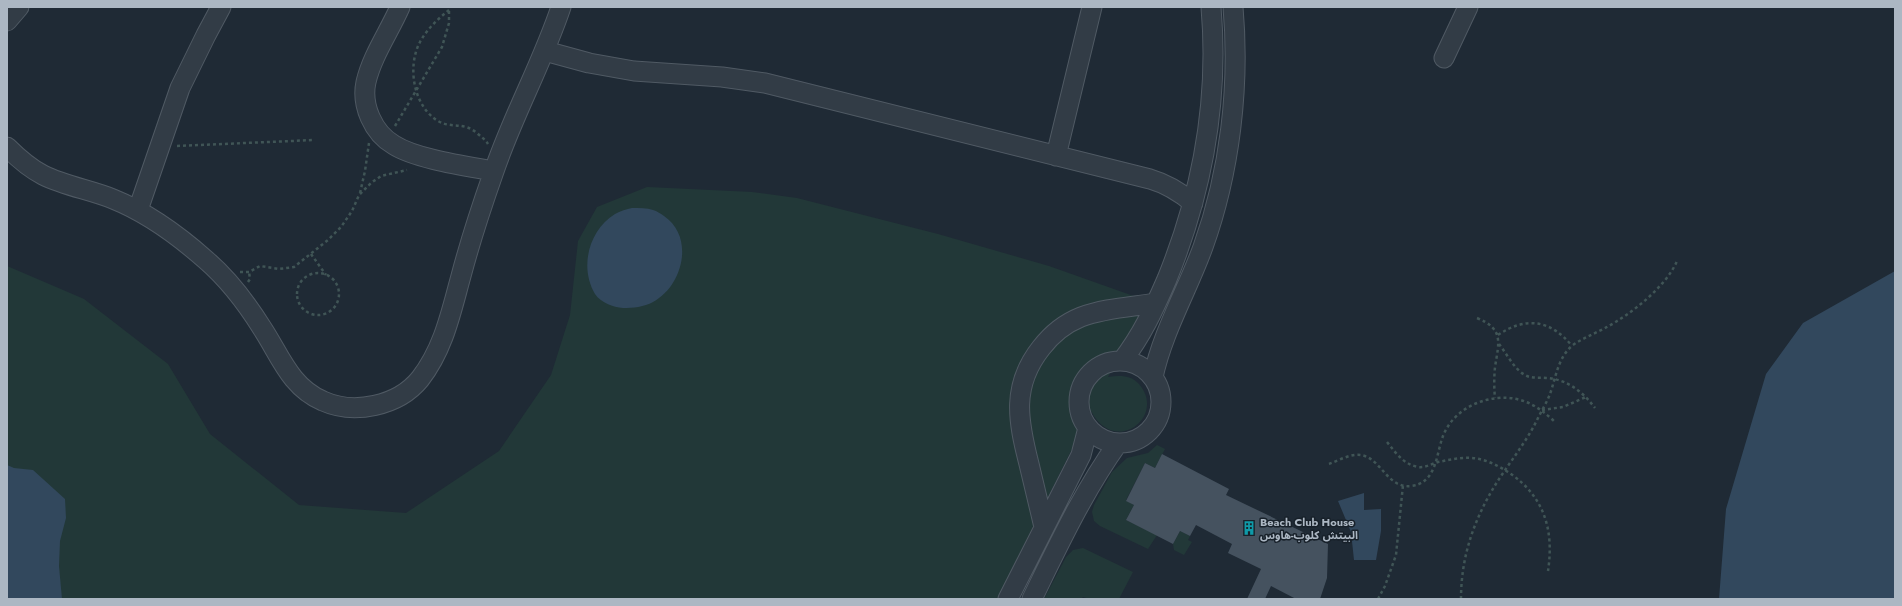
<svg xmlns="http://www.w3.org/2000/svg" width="1902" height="606" font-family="Jost,'Noto Sans Arabic',sans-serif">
	<rect width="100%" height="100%" fill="#1f2a35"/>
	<path fill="#223838" d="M647,187L752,192L797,198L938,234L1049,266L1142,299L1146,301L1108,377C1120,375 1131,375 1139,384C1167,416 1115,457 1091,411L997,599H7V266L84,299L168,364L210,434L299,505L406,513L499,451L551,375L570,315L578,241L597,207Z
		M1157,445L1165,449L1155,468L1145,463L1126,500L1134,505L1126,520L1157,535L1148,549L1100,526L1094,521L1092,512L1094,505L1112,472L1127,458L1148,453Z
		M1180,531L1190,536L1188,540L1192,542L1184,555L1174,550L1173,544Z
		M1083,548L1133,572L1119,599H1090L1083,597L1081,599H1044L1066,557L1073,550Z"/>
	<path fill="#32485d" d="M632,208C639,208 647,208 653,210C657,211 661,214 664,216C695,237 683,286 653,302C644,307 633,308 623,308C613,307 601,303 595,294C579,267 589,230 615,214C620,211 627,209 632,208Z
		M1895,271V599H1719L1726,509L1766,374L1803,323Z
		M7,465L14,468L33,470L65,499L66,518L60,541L59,566L62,599H7Z
		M1364,493V510L1381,509V531L1376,560H1354L1351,532L1338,501Z"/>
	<path fill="#45525f" d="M1162,454L1229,489L1226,495L1328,544L1327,578L1320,599H1296L1271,586L1265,599H1247L1261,569L1228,553L1232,544L1196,525L1190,536L1180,531L1173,544L1126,520L1134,505L1126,501L1145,463L1155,468Z"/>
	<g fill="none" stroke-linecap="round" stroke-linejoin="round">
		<defs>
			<path id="minor" d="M400,7C389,32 372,56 366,82C361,105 373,133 394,145C416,159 466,166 493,171
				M7,21L19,7
				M545,51L589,63L634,71L722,77L765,83L1150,179C1167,184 1180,192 1193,203
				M1444,58L1468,7
				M7,147C18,158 29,168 43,175C65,186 91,190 113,199C148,213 179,236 206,260C228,279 247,304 262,328C280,355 290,387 323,401C354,415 398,406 420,379C444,348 451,312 461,276C470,242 481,208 493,174C512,117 542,64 561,7
				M1056,156L1092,7
				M138,210L180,88L206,35L221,7
				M1079 402a41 41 0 1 1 82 0a41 41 0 1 1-82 0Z
				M1122,361C1142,335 1154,309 1167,279C1202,193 1219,100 1211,7
				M1153,377C1163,331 1187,291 1203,247C1230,172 1240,86 1233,7
				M1044,527C1039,506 1034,485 1029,464C1018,421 1011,386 1041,348C1051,335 1066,323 1081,317C1105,308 1131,307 1156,303
				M1008,599L1081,455L1088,428
				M1032,599C1058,546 1083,492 1118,443"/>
		</defs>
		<use href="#minor" stroke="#505a64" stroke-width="21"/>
		<path stroke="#405556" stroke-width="2.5" stroke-dasharray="3 3" stroke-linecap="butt" d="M449,10C438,19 427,29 420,42C407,66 413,106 438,121C452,129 462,121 477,133C481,137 485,139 488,144
			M395,126L442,47L449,23V7
			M177,146L314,140
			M360,193L365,171L369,143
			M311,254L326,275
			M240,272H249L260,266L279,269L294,267L328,240L341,227L352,211L359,195L371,183L381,176L407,170
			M297 294a21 21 0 1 1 42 0a21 21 0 1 1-42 0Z
			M248,282L250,279L249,272
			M1477,318C1504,329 1499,342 1495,367C1494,377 1494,388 1495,398
			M1498,335C1526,316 1551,320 1572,346
			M1499,344C1507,354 1514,369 1525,375C1532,379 1539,377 1546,378C1567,379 1583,392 1595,408
			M1542,410L1563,407L1586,397
			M1387,442C1396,453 1403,464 1418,467C1425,468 1431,464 1438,462C1449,460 1460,457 1472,458C1486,459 1499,466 1511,474C1545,498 1554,531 1548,571
			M1329,464C1337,461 1346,456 1355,455C1380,452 1385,489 1411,486C1437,483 1436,454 1443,436C1452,413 1475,400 1498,398C1522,396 1538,406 1555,422
			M1378,599L1385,586L1396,555L1403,485
			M1461,599C1461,558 1473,522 1494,487C1508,464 1526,443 1538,418C1542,410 1547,402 1550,394C1556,377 1558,357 1573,345C1583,338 1594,334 1605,328C1630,315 1666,287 1677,261"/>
		<use href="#minor" stroke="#323c46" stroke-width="19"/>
	</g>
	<defs>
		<symbol id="building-bare" viewBox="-9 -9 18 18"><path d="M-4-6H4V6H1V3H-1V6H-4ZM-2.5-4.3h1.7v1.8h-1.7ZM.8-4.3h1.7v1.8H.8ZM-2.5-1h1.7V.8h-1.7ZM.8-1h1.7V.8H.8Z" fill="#0f9aa8" stroke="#18212a" stroke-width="2.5" paint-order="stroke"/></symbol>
	</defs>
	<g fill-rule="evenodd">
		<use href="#building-bare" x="1239" y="518" width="20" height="20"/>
	</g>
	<g text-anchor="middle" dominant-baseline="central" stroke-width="3" stroke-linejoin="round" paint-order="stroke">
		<g font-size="11" font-weight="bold" fill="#acb7c3" stroke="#18212a" text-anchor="start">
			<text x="1260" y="522">Beach Club House<tspan x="1260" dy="13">البيتش كلوب-هاوس</tspan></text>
		</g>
	</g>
	<rect width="1902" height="606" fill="none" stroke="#acb7c3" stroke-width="16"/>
</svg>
